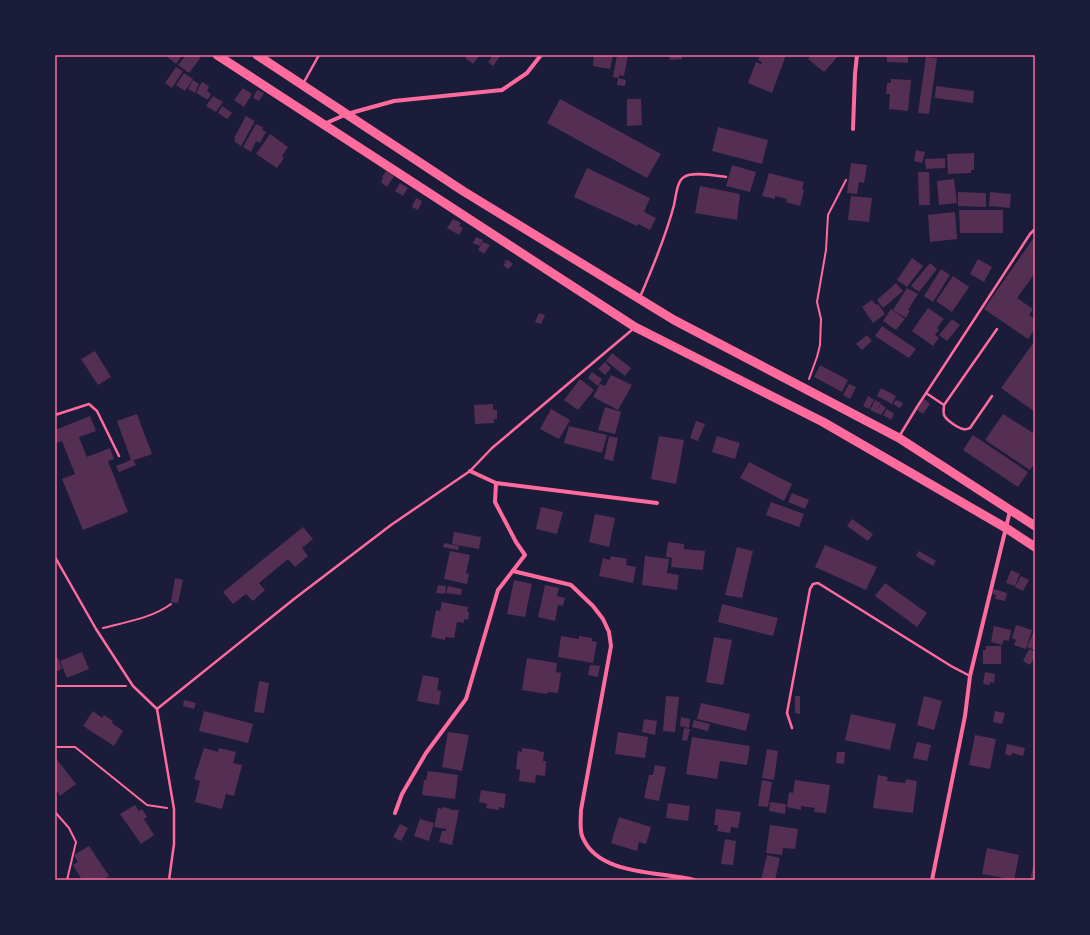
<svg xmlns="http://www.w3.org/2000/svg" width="1090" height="935" font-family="'Libre Baskerville',serif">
	<rect width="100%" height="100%" fill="#1b1b3a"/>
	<path fill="#542f53" d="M165,55H182L176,64Z
		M186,55H198L201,57L189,73L178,65Z
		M468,55H478L479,56L473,64L465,58Z
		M493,55H501L493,66L488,62Z
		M594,55H613L610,69L593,66Z
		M617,55H628L624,76L619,75V78L613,77Z
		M669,55H682V59L670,60Z
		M760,55H786L772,93L748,83L756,62L761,64L762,62L758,60Z
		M812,55H839L824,72L808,59Z
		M887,55H908V63L887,62Z
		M926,57L937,58L929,114L918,113Z
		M176,67L183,71L172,88L165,83Z
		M184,73L193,79L185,91L176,85Z
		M618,78L626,80L625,86L617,85Z
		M891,79L911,80L908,111L889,109L890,94H886L887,83H891Z
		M193,80L199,84L195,93L188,89Z
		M202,82L209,86L207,91L211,94L208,100L196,93Z
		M936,86L974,91L973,103L935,98Z
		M243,88L252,94L244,107L234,100Z
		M257,90L264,93L259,101L253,98Z
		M213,96L223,102L216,112L206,106Z
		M560,99L661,154L647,178L547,123Z
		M627,99H641L642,125L627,126Z
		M222,106L232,113L227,119L218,113Z
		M246,116L255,121L241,146L234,141L236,138H234Z
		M256,124L263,127L262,129L266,132L260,143L256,141L251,152L243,147Z
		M718,127L768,140L762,164L712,151Z
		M270,134L288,147L282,156L284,158L277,168L256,154Z
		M916,150L925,152L922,163L914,161Z
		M974,153V170H971V173L948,174L947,154Z
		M945,158V168L926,169L925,159Z
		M851,163L867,165L864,183L859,182L857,194L847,193Z
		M732,165L756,172L750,192L726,186Z
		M587,168L650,198L644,212L656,218L650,230L638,224L637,226L574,197Z
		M386,171L394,176L387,187L381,182L383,178L382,177Z
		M918,172H929L930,205H919Z
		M769,173L804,182L802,189L804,190L800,206L786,202L787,199L775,196V199L762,196Z
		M954,179L957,203L939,205L937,181Z
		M400,183L408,188L403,196L395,191Z
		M700,186L740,194L737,220L695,213Z
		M958,192L986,193V207L958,206Z
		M990,192L1011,194L1010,208L989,206Z
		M851,196L872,198L869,222L848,220Z
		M416,198L422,201L418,210L412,207Z
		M959,210H1003V233H960Z
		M955,212L957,239L930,242L928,215Z
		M453,219L461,223L459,226L463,228L459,235L447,228Z
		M1035,236V273L1017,298L1033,309L1029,315L1035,319V329L1028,339L984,309Z
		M476,237L483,240L480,246L473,243Z
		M483,242L490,245L484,254L478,250Z
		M912,258L923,266L907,287L897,280Z
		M978,259L992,267L984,282L970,274Z
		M505,260L507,261L508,260L513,264L508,269L503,265L506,263L504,261Z
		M930,263L937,269L919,292L911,286Z
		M941,269L950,275L933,302L924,296Z
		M953,276L969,287L952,312L936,301Z
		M896,283L903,291L883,308L877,300Z
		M907,288L918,294L908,310L910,311L906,318L893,310Z
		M872,300L876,305L878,304L885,314L873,323L862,307Z
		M928,308L944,319L937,328L939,330L935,335L939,338L933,346L912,331Z
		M891,309L905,319L896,330L883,321Z
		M539,313L545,315L541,324L535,322Z
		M952,319L960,325L947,341L939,335Z
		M882,326L916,349L909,358L875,336Z
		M867,335L872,341L862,350L856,344Z
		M1034,342L1035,343V412L1001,388Z
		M95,351L111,377L98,385L81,359Z
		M612,353L631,368L625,376L606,361Z
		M605,362L611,368L605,375L598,369Z
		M820,365L848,380L842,392L814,377Z
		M592,372L602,379L598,386L588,378Z
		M611,375L632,385L618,410L593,397L600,384L605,386Z
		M580,379L594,390L578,410L564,400Z
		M849,384L856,387L850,399L843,395Z
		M881,388L896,396L892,404L877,396Z
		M868,396L874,400L869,409L863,406Z
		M924,399L930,404L923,414L917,410Z
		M875,400L881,403L876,411L881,404L886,408L881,415L870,410Z
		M896,400L903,403L900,408L893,404Z
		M493,404V410H497V419H494V423L475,424L474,405Z
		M605,407L621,412L615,434L598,430Z
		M551,409L570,420L559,439L540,429Z
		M887,409L894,414L891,420L883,415Z
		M137,414L152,454L135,460L133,459L136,465L119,472L116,466L131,460L117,421Z
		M1003,414L1035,434V463L1030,470L985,440Z
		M90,416L96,431L79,437L87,457L110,448L114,459L108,461L128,512L83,530L62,479L75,474L62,441L56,443L55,430Z
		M696,421L705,424L698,441L690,438Z
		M569,426L607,435L602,453L564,443Z
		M973,435L1028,472L1018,487L963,450Z
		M609,436L618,438L613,461L604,459Z
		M659,436L684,440L676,484L651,479Z
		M717,436L740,443L735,459L712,452Z
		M749,462L792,484L784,501L740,478Z
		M792,493L809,500L805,509L788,502Z
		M771,502L804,514L799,527L766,515Z
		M541,507L563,512L557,534L536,529Z
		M595,514L615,518L609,547L589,542Z
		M852,519L873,534L868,541L847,526Z
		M303,527L313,539L302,548L308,556L295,567L288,559L259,583L265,590L253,601L246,594L233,604L223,592Z
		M454,532L481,537L479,549L452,544Z
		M668,542L684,544V549L705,551L703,570L671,567L672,558L666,557Z
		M444,543L459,546L458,550L443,547Z
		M825,545L877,567L866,590L815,567Z
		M737,547L753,551L742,598L725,595Z
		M450,551L470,555L466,573L469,574L467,584L444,579Z
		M919,551L936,561L933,566L916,556Z
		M611,556L627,559L626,565L636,567L633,583L599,576L603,558L610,560Z
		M645,556L669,559L667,573L679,575L677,590L642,585Z
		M1011,570L1020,574L1015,586L1006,583Z
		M1021,576L1029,580L1023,591L1015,587Z
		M175,578L183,580L178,603L171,602Z
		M514,580L532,584L525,617L507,614Z
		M885,583L927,613L917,627L875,596Z
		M438,585L446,586L445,594L436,593Z
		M545,585L559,588L557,596L565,598L563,606L558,605L555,621L538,617Z
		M448,586L462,589L461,595L446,593Z
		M994,589L1007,593L1005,601L995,599L996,595L992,594Z
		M442,602L468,607L467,611L469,612L468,620L464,619V623L457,622L454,638L445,637V640L431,637L436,610L440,611Z
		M722,604L778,618L773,636L718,622Z
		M1016,625L1032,630L1026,649L1014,645L1016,640L1012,638Z
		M994,626L1011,630L1009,641L1004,640L1002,645L991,642Z
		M1035,629V650L1027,647Z
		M561,636L579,639V636L592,638V641L597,642L593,663L558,657Z
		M714,637L732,640L723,685L706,682Z
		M986,646H1001V664H983V650H986Z
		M1029,649L1035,652V657L1030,665L1023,661Z
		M82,652L89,669L67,678L60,661Z
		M58,658L62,669L55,672V659Z
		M527,658L557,663L556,672L561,673L558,693L548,692L547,694L522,690Z
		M590,665L600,666L598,677L588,675Z
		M985,672L995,674L994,683L990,682V685L983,684Z
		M423,675L439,678L437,690L441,691L439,705L417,701Z
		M259,681L269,683L264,713L254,712Z
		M666,696L679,697L675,732L663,731Z
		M795,696H800V714L795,713Z
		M924,696L942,701L934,730L917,725Z
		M184,700L196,703L194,709L183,706Z
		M701,703L750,714L746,731L697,719Z
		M93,711L102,718L104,715L113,721L112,723L123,731L114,746L83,726Z
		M204,711L253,724L248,743L199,731Z
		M995,711L1005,713L1002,724L993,722Z
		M851,714L896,724L890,750L845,740Z
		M681,717L690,719L689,728L680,726Z
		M644,719L657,721L655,735L642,732Z
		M694,720L710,724L708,731L692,727Z
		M684,728L690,729L687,741L682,740Z
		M448,732L469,735L462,771L442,767Z
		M618,732L648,737L645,758L615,754Z
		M975,735L996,739L990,769L969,765Z
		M692,737L750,746L747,765L720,761L717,779L686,774Z
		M917,742L931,745L927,761L913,758Z
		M1007,744L1025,748L1023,756L1012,753L1011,756L1005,754Z
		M204,748L218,752L219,748L236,752L233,763L242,765L234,796L226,794L222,809L195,802L200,781L194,779Z
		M522,748L538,750V751L544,752L543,761H546L545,776L536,775L535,783L519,781L520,770L516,769L518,751L522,752Z
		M767,749L778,751L774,780L762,778Z
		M837,752H845L844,764L836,763Z
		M55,757L76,784L60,796L57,791L55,793Z
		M655,765L666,767L659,801L644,798L649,775H653Z
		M428,771L458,775L455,799L422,795L424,780H426Z
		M878,775L888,777L887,781L905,783L906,779L917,781L913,813L873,808Z
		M762,780L772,782L768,807L758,806Z
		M795,780L830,785L826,813L814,812L815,808L801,806V810L787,807L789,792L793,793Z
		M481,790L506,794L504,808L499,807V810L486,808L487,804L479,802Z
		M770,802L786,804L785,814L769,811Z
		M668,803L690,806L688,821L666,818Z
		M135,805L139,811L142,809L147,817L144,819L154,835L141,844L120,814Z
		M442,807L451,809L450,810H459L452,845L439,842L442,831H446V829L434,827L438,808L442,809Z
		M716,809L741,812L738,828L731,827L730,833L717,831L718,825H714Z
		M619,817L651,827L646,844L639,842L637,851L611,843Z
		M420,819L434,823L429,841L414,836Z
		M400,824L408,828L401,841L393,837Z
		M770,825L798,829L795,849L783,848L782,855L766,853Z
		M725,839L736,841L733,865L721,864Z
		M89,846L109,876L102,880H82L73,865L78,862L74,855Z
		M987,848L1019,855L1014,880L982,874Z
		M767,855L780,858L775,880H761Z
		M1033,867L1035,868V880H1030Z"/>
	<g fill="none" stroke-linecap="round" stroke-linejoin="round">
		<path stroke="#ff6b9d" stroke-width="2" d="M809,379L817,357L820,345L821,319L817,302L826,250L828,215L846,180
			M103,628C126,622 152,618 171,604
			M55,686H126
			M55,747H75L147,805L167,808
			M55,812L69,828L76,842L67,880"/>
		<path stroke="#ff6b9d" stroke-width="2.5" d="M304,82L319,55
			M640,297C653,267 666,236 674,205C676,196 677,181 684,177C693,171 716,176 726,177
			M926,393L944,405
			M992,396L970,428C967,429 966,430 963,429C958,428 946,420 944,415C943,411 944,408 944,405L997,329
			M55,415L89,404L97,411L119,456
			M900,435L917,407L1030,234L1035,229
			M55,557L96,629L133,686L157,709L174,809V844L169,880
			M157,709L294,599L391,525L470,471L492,448L633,329
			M792,728L787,713L810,589L813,584L818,583L951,666L970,676"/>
		<path stroke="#ff6b9d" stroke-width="4" d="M324,124L347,114L394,101L502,90L527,73L541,55
			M853,129L855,74L857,55
			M470,471L496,483L657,503
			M513,571L571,585L593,606L603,619L609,632L611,646L581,810C581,818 579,831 583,838C599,876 661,871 694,880
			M395,813L402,794L426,753L466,699L498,590L525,555L516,542L495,502L496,483
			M932,880L965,716L970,676L1010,511"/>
		<path stroke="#ff6b9d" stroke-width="9" d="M217,55L635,327L823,422L1006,528L1035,547
			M257,55L463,191L674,320L899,438L1035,526"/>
	</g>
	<rect width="1090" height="935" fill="none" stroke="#1b1b3a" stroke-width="112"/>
	<rect x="56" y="56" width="978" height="823" fill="none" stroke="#ff6b9d" stroke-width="1.5"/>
</svg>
